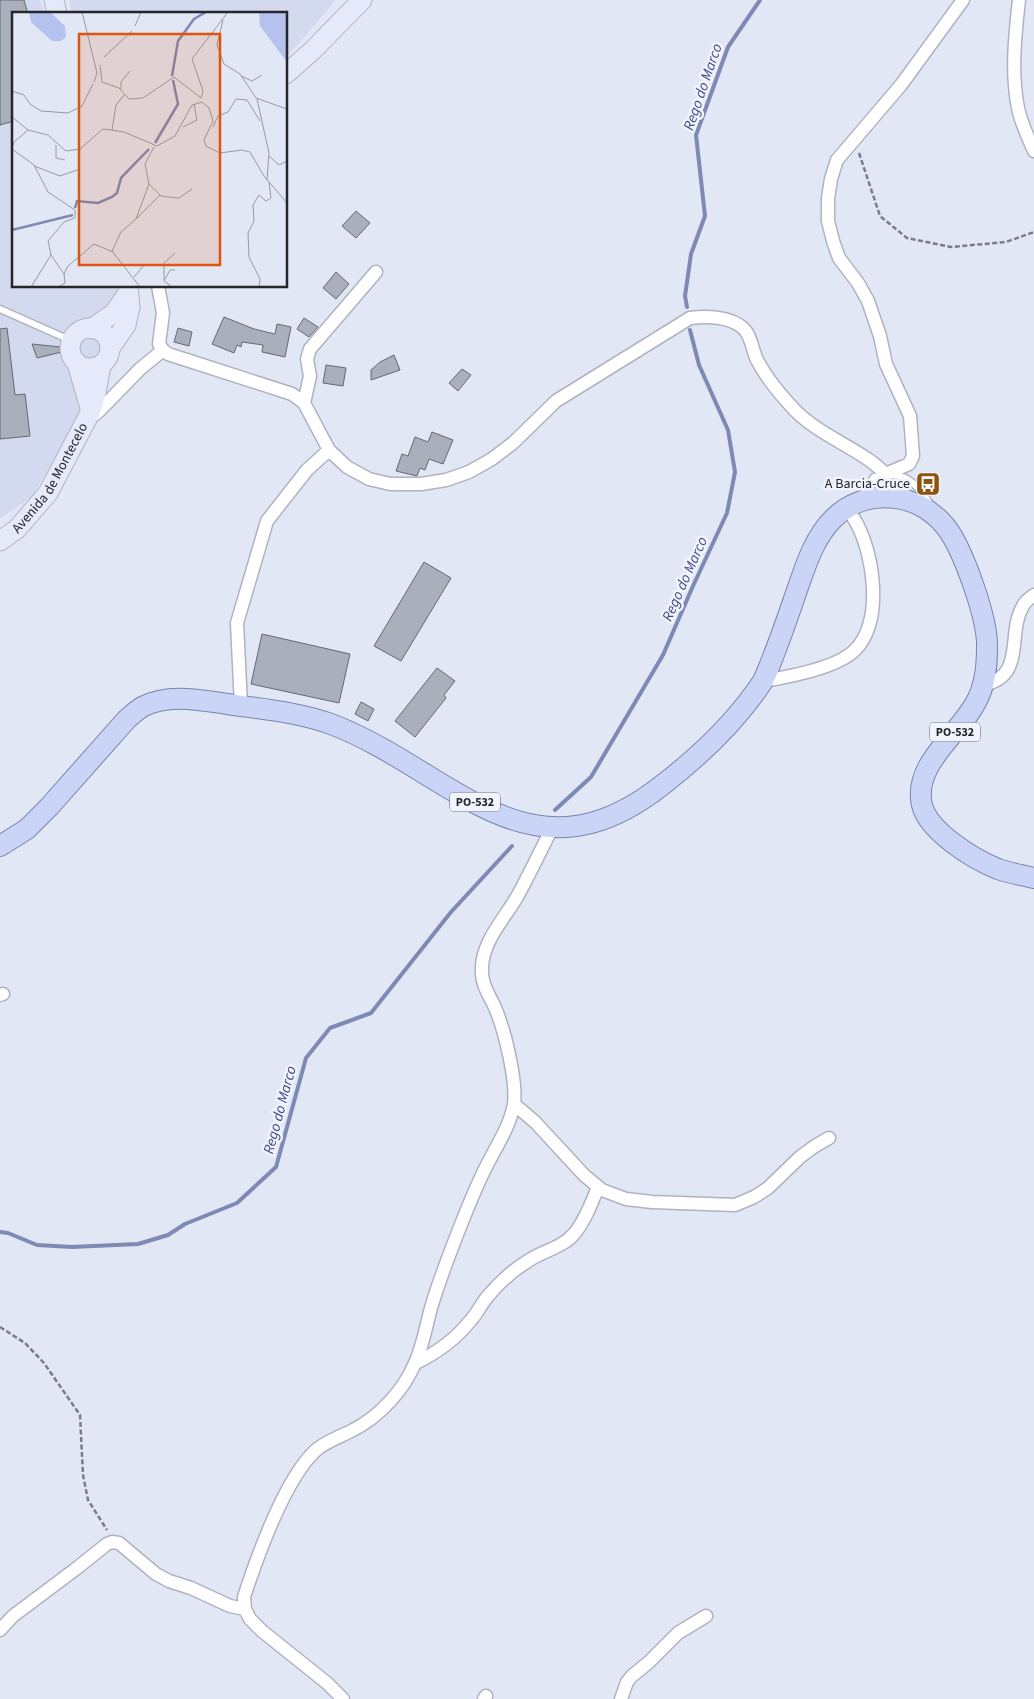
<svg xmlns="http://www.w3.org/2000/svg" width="1034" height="1699" font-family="'Source Sans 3',sans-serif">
	<rect width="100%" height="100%" fill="#e2e7f5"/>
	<path fill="#d3daef" d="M0,0H40L44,14H14V286H116L123,313L106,336L78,418L32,497L0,518Z
		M69,0H336L286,58V14H72Z"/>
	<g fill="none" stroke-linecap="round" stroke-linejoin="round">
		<path stroke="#7e89b4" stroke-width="4" d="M687,307L685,296L691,254L705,216L696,135L728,47L760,0
			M555,810L591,777L663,655L693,586L727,513L735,472L728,430L699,365L690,330
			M0,1232L8,1233L37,1245L72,1247L138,1244L168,1235L185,1224L237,1203L276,1167L306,1058L330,1028L371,1013L451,912L512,846"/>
	</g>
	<path fill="#aaafbc" stroke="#656875" d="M0,0H24L28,14H14V121L0,125Z
		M356,211L370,223L356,238L342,226Z
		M336,272L349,284L336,299L323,288Z
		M224,317L254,329L275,334L277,324L291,327L285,357L262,352L263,345L242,342L241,347L237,345L234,353L212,344Z
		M304,318L318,327L309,337L297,329Z
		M7,328L15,395L25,394L30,436L0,439V329Z
		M178,328L192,332L189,346L174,342Z
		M32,344L70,348V350L37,358Z
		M394,355L400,370L371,380V370L380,362Z
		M326,365L346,368L343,386L323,383Z
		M462,369L471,375L458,391L449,383Z
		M432,432L453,440L443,464L429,459L425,470L420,468L417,476L396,471L402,454L408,456L415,437L428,442Z
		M424,562L451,578L401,661L374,646Z
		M262,634L350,654L339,703L251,684Z
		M437,668L455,681L444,695L446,698L415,737L395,721Z
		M361,702L374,709L368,721L355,714Z"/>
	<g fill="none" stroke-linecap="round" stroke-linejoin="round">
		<defs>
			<path id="lane" d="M0,309L72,341
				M861,496L874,477C905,470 914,481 931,505"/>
			<path id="street" d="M1019,0C1015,35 1011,73 1018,108C1021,123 1028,137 1034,151
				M158,286L163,313L159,344L163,350L168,354L292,394L304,403L329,450L347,467L369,479L390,484H421L446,480L469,472L492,459L513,443L556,401L690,318C706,316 731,316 744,329C752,337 752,350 757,360C766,377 778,392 791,406C812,430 843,442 869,460C875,464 881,470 886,474L909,464L913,456L910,416L886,364L880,336L868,301L858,283L839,258L833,241L828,221V198L831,179L837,160L901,85L963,0
				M304,403L310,376L307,359L310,349L376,272
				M88,420L99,411L140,369L163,350
				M763,681C788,677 839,668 856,649C883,620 874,556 857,524C854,518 850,513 846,508
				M983,685C1027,676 1006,634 1023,606C1025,601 1030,598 1034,595
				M241,706L237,623L267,521L307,470L329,450
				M0,995L3,994
				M514,1104L535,1122L584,1175L602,1190L626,1199L652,1202L735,1205L754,1197L768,1188L800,1157L815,1146L829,1138
				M416,1363C436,1353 456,1339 470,1321C477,1314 481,1304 488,1296C499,1283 513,1270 528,1261C542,1251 562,1248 574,1234C585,1221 592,1202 598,1187
				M0,1630L13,1616L77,1568L107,1544L112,1542L119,1543L156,1574L169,1581L191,1588L230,1606L245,1609
				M343,1699L327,1683L262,1631L250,1619L245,1609L244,1597C257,1557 285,1479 315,1451C326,1441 340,1437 353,1430C379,1417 404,1390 415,1363C423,1346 426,1326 431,1308C440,1277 452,1247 464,1217C471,1200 478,1182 487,1165C497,1145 510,1126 514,1104C517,1081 505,1032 496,1010C491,997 482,987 482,973C480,943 504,920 518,895C530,873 541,850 552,828
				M484,1699L486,1696
				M621,1699L627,1682L632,1676L649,1662L678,1633L706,1616"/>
			<g id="secondary">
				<path d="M54,0L57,14"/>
				<path d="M286,74L313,50L362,0"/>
				<circle cx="90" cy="348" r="20"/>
				<path d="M91,329L114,313L128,293"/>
				<path d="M110,348L126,325L130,307L128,286"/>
				<path d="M77,363L90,408"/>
				<path id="s1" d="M0,541L17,529L48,493L90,413L96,393L101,365"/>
			</g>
			<path id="primary" d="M0,846L27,829L49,807L127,719C132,715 137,710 142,707C168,693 200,700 227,704C261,709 298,712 331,724C452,770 528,890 661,786C700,756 736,722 763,681C776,652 786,622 796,593C805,568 813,539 833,519C865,487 917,491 946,527C963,549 988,619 987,647C987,664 986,682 978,698C963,732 912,763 922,805C928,831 973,859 998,869C1009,873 1022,875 1034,878"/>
		</defs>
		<use href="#lane" stroke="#afb3c1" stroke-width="9"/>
		<use href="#street" stroke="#afb3c1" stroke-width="15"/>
		<use href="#secondary" stroke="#afb3c1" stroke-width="21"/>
		<use href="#primary" stroke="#7984ab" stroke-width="22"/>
		<path stroke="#7a7d86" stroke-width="2.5" stroke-dasharray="5 2.5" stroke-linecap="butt" d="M859,153L880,216L907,238L951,247L1006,242L1034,232
			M0,1327L25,1343L44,1363L80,1415L83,1475L88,1500L107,1530"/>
		<use href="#lane" stroke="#fff" stroke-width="6"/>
		<use href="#street" stroke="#fff" stroke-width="12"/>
		<use href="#secondary" stroke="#e5e9fa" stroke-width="19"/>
		<use href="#primary" stroke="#cad4f6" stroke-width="20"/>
	</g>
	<defs>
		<symbol id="bus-square" viewBox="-11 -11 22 22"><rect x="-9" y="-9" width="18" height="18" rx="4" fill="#8e530f" stroke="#f1f4fd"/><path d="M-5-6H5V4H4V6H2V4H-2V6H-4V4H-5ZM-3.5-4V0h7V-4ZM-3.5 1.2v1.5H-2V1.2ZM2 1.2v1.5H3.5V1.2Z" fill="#fff"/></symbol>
	</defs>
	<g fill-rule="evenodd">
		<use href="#bus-square" x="914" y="470" width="28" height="28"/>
	</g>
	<g text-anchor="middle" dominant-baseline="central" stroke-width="5" stroke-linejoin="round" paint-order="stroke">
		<g fill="#f1f4fd" stroke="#62646a" stroke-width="1">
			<rect x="930" y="722.5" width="50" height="19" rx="4"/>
			<rect x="450" y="792.5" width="50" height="19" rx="4"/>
		</g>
		<g font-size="12" font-weight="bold" fill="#24262b">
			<text x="955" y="732">PO-532</text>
			<text x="475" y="802">PO-532</text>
		</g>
		<g font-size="14" fill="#24262b" stroke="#f1f4fd">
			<text stroke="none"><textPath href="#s1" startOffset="82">Avenida de Montecelo</textPath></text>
		</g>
		<g font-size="14" fill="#24262b" stroke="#f1f4fd" text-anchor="end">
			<text x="910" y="484">A Barcia-Cruce</text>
		</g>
		<g font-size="15" font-style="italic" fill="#3e4b84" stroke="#f1f4fd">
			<text transform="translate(703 87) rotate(-71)">Rego do Marco</text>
			<text transform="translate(685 579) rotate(-66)">Rego do Marco</text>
			<text transform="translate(280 1110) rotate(-75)">Rego do Marco</text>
		</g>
	</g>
	<g transform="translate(12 12)">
		<rect width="275" height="275" fill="#e2e7f5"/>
		<path d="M17,0H38L53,14L54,25L49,29H40L19,10ZM247,0H275V50L248,14Z" fill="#b5c2f0"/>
		<path fill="none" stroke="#7e89b4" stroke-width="2.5" d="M160,64L166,29L182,7L194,0M143,131L166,92L161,68M63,196L65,189L86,191L100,185L105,181L109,166L137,137M0,218L61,203"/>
		<path fill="none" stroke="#969aa4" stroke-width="1" d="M70,0L85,61L82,70M211,8L205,33L212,52L228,62L244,86L275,97M123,14L129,0M92,45L120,19M88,53L90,70L107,76L117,87L131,86L162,65L189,86L191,79L180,47L216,0M229,64L240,69L250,63M109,77V70L118,59M0,79L12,83L18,92L29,99L56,101L70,94L81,72M245,87L257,141L255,168M0,105L16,118L36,123L54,139L68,137L91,117L112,120L145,134L163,124L180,93L190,90L197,96L201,109L192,128L194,134L208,141L230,138L238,140L252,164L275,191M171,115L185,108L182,92M201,115L206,104L216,100L224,87L235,88L248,109M100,118L104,93L112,83M44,133V146L53,148M0,137L22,153L36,180L63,198V206L52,210L36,229L39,243L52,262M0,137L2,130L16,118M257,144L267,153L275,149M22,154L48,164L68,157M137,172L149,184L156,185L167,186L180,177M124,207L148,183M122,265L133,252M152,268V251L163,241M19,275L39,243M46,275L53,271L52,262L56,254L82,232L101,240M128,275L100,239L109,220L124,207L137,172L133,152L142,135M160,275L152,269L158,258H163M247,275L248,267L237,245L236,221L242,209L241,193L247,183L254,189L259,186L257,170"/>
		<path fill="#de560e" fill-opacity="0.15" stroke="#de560e" stroke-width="2.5" d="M67,22H208V253H67Z"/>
		<rect width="275" height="275" fill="none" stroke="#24262b" stroke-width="2.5"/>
	</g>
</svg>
